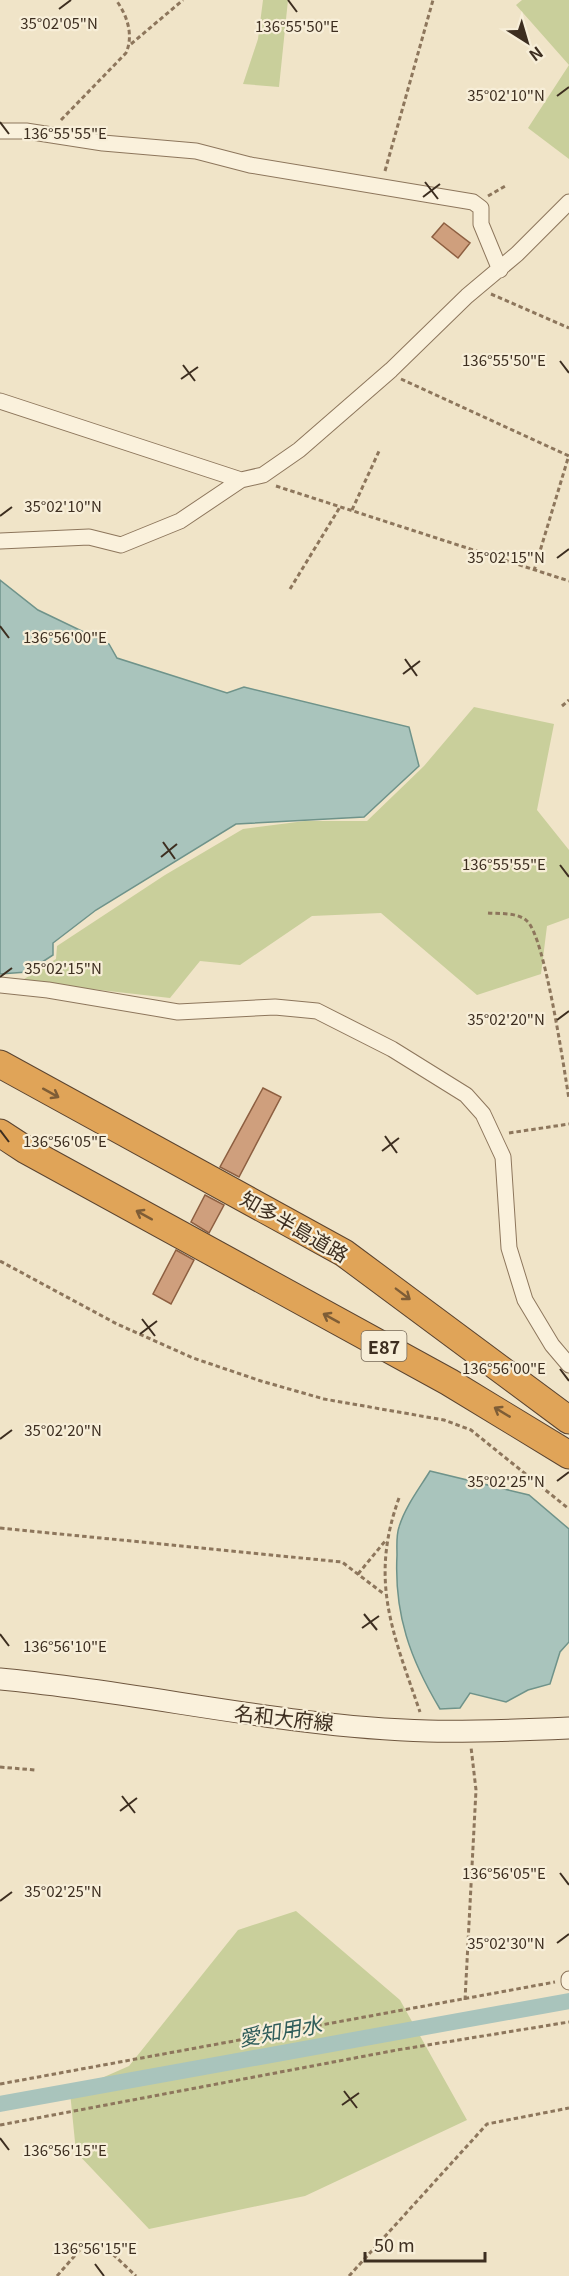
<svg xmlns="http://www.w3.org/2000/svg" width="569" height="2276" font-family="Georgia,'Noto Sans JP',serif">
	<rect width="100%" height="100%" fill="#f0e4c8"/>
	<path fill="#c9cf9b" d="M263,0H288L279,87L243,84L258,39Z
		M522,0H569V65L516,5Z
		M569,65V159L528,128Z
		M474,707L554,724L537,810L569,850V918L547,926L541,974L477,995L381,913L312,916L240,965L200,961L170,998L21,981L56,959L57,946L165,875L243,829L305,821H367L424,766Z
		M296,1911L400,2000L467,2120L305,2196L149,2229L76,2152L70,2092L129,2066L238,1930Z"/>
	<path fill="#a9c4bc" stroke="#6f938a" stroke-width="1.5" d="M0,580L38,610L109,644L117,658L227,693L244,687L409,727L419,766L364,817L236,824L96,910L53,943V955L27,972L0,974Z
		M430,1471L529,1495L569,1529V1642L560,1652L550,1684L528,1690L506,1702L470,1693L460,1708L440,1709C410,1659 394,1614 397,1555C397,1546 396,1536 399,1527C405,1507 419,1489 430,1471Z"/>
	<g fill="none" stroke-linecap="round" stroke-linejoin="round">
		<path stroke="#a9c4bc" stroke-width="16" d="M0,2104L569,2001"/>
	</g>
	<path fill="#cf9f7d" stroke="#8d5f41" stroke-width="1.5" d="M444,223L470,243L458,258L432,237Z
		M263,1088L281,1097L239,1177L220,1167Z
		M205,1195L224,1205L209,1233L191,1222Z
		M176,1250L194,1260L171,1304L153,1294Z"/>
	<g fill="none" stroke-linecap="round" stroke-linejoin="round">
		<defs>
			<path id="minor" d="M0,131H26L103,143L196,151L250,165L473,202L481,208V224L500,270
				M0,401L241,480
				M0,541L89,537L121,545L180,521L241,480L263,475L299,450L391,370L467,296L517,254L569,202
				M0,985L48,990L178,1012L275,1007L317,1011L392,1049L466,1095L483,1114L503,1157L509,1248L525,1300L552,1345L569,1365
				M569,1979V1982"/>
			<path id="secondary" d="M0,1679C143,1692 284,1727 428,1731C475,1732 522,1730 569,1728"/>
			<path id="motorway" d="M0,1064L344,1253L569,1420
				M0,1133L26,1150L449,1382L569,1455"/>
		</defs>
		<use href="#minor" stroke="#8d765c" stroke-width="17"/>
		<use href="#secondary" stroke="#6f573f" stroke-width="23"/>
		<use href="#motorway" stroke="#5b4430" stroke-width="29"/>
		<path stroke="#8d765c" stroke-width="3" stroke-dasharray="4.5 3" stroke-linecap="butt" d="M131,44L183,0
			M61,120L126,53C134,35 127,15 116,0
			M385,171L433,0
			M488,196L507,185
			M491,294L569,328
			M401,379L569,456
			M276,486L569,581
			M352,510L380,449
			M534,571L569,455
			M290,589L340,507
			M562,706L569,700
			M488,913C500,914 517,912 527,921C545,937 564,1069 569,1099
			M509,1133L569,1124
			M0,1261L117,1324L193,1358L261,1381L324,1399L444,1420L471,1430L569,1509
			M399,1498C369,1581 393,1633 420,1712
			M0,1528L342,1562L384,1594
			M358,1574L386,1540
			M0,1767L35,1770
			M465,2000L476,1790L471,1747
			M0,2084L555,1982
			M0,2125L397,2050L569,2022
			M57,2276L85,2244L101,2243L136,2276
			M349,2276L487,2124L569,2108"/>
		<use href="#minor" stroke="#faf1dc" stroke-width="15"/>
		<use href="#secondary" stroke="#faf1dc" stroke-width="21"/>
		<use href="#motorway" stroke="#e0a458" stroke-width="27"/>
	</g>
	<defs><path id="oneway-shaft" d="M-6 0H5M1.5-3L5.5 0L1.5 3" fill="none" stroke-width="1.6" stroke-linecap="round" stroke-linejoin="round" transform="scale(1.5)"/></defs>
	<g stroke="#7e5d36">
		<use href="#oneway-shaft" transform="translate(51 1093) rotate(29)"/>
		<use href="#oneway-shaft" transform="translate(144 1215) rotate(-151)"/>
		<use href="#oneway-shaft" transform="translate(403 1294) rotate(37)"/>
		<use href="#oneway-shaft" transform="translate(331 1318) rotate(-151)"/>
		<use href="#oneway-shaft" transform="translate(502 1412) rotate(-149)"/>
	</g>
	<path fill="none" stroke="#3d2e20" stroke-width="2" d="M288,0L297,12M59,9L71,0M557,96L569,87M0,122L9,134M425,182L438,199M423,197L440,184M560,361L569,373M183,365L195,381M181,379L198,367M0,516L12,507M557,558L569,549M0,626L9,638M405,659L417,676M403,674L420,661M163,842L175,859M161,857L177,844M560,865L569,877M0,977L12,968M557,1020L569,1011M0,1130L9,1142M385,1136L397,1153M382,1151L399,1138M142,1319L155,1336M140,1334L157,1321M560,1369L569,1381M0,1439L12,1430M557,1481L569,1472M364,1614L377,1630M362,1628L379,1616M0,1634L9,1646M122,1796L135,1813M120,1811L137,1798M560,1873L569,1885M0,1901L12,1892M557,1943L569,1934M344,2091L357,2108M342,2105L359,2093M0,2138L9,2150M95,2264L104,2276"/>
	<g text-anchor="middle" dominant-baseline="central" stroke-width="4.5" stroke-linejoin="round" paint-order="stroke">
		<rect fill="#f7eed8" stroke="#756857" stroke-width="1.5" x="361.5" y="1331" width="45" height="30" rx="4.5"/>
		<g font-size="18" font-weight="bold" fill="#3d2e20">
			<text x="384" y="1346">E87</text>
		</g>
		<g font-size="20" fill="#3d2e20" stroke="#f7eed8">
			<text transform="translate(295 1226) rotate(30)">知多半島道路</text>
			<text transform="translate(284 1717) rotate(6)">名和大府線</text>
		</g>
		<g font-size="21" font-style="italic" fill="#2f5d5a" stroke="#f7eed8">
			<text transform="translate(280 2030) rotate(-10)">愛知用水</text>
		</g>
	</g>
	<g font-size="15" text-anchor="middle" fill="#3d2e20" stroke="#f7eed8" stroke-width="4.5" stroke-linejoin="round" paint-order="stroke">
		<text x="59" y="29">35°02'05"N</text>
		<text x="297" y="32">136°55'50"E</text>
		<text x="506" y="101">35°02'10"N</text>
		<text x="65" y="139">136°55'55"E</text>
		<text x="504" y="366">136°55'50"E</text>
		<text x="63" y="512">35°02'10"N</text>
		<text x="506" y="563">35°02'15"N</text>
		<text x="65" y="643">136°56'00"E</text>
		<text x="504" y="870">136°55'55"E</text>
		<text x="63" y="974">35°02'15"N</text>
		<text x="506" y="1025">35°02'20"N</text>
		<text x="65" y="1147">136°56'05"E</text>
		<text x="504" y="1374">136°56'00"E</text>
		<text x="63" y="1436">35°02'20"N</text>
		<text x="506" y="1487">35°02'25"N</text>
		<text x="65" y="1652">136°56'10"E</text>
		<text x="504" y="1879">136°56'05"E</text>
		<text x="63" y="1897">35°02'25"N</text>
		<text x="506" y="1949">35°02'30"N</text>
		<text x="65" y="2156">136°56'15"E</text>
		<text x="95" y="2254">136°56'15"E</text>
	</g>
	<g transform="translate(527 42) rotate(143)" stroke="#f7eed8" stroke-width="4.5" paint-order="stroke">
	<path d="M0-4.5L10 22L0 15L-10 22Z" fill="#3d2e20"/>
	<text y="-9" font-size="16" font-weight="bold" text-anchor="middle" fill="#3d2e20">N</text>
	</g>
	<path d="M365 2252v9h120v-9" fill="none" stroke="#3d2e20" stroke-width="3"/>
	<text x="374" y="2252" font-size="18" fill="#3d2e20" stroke="#f7eed8" stroke-width="4.5" paint-order="stroke">50 m</text>
</svg>
